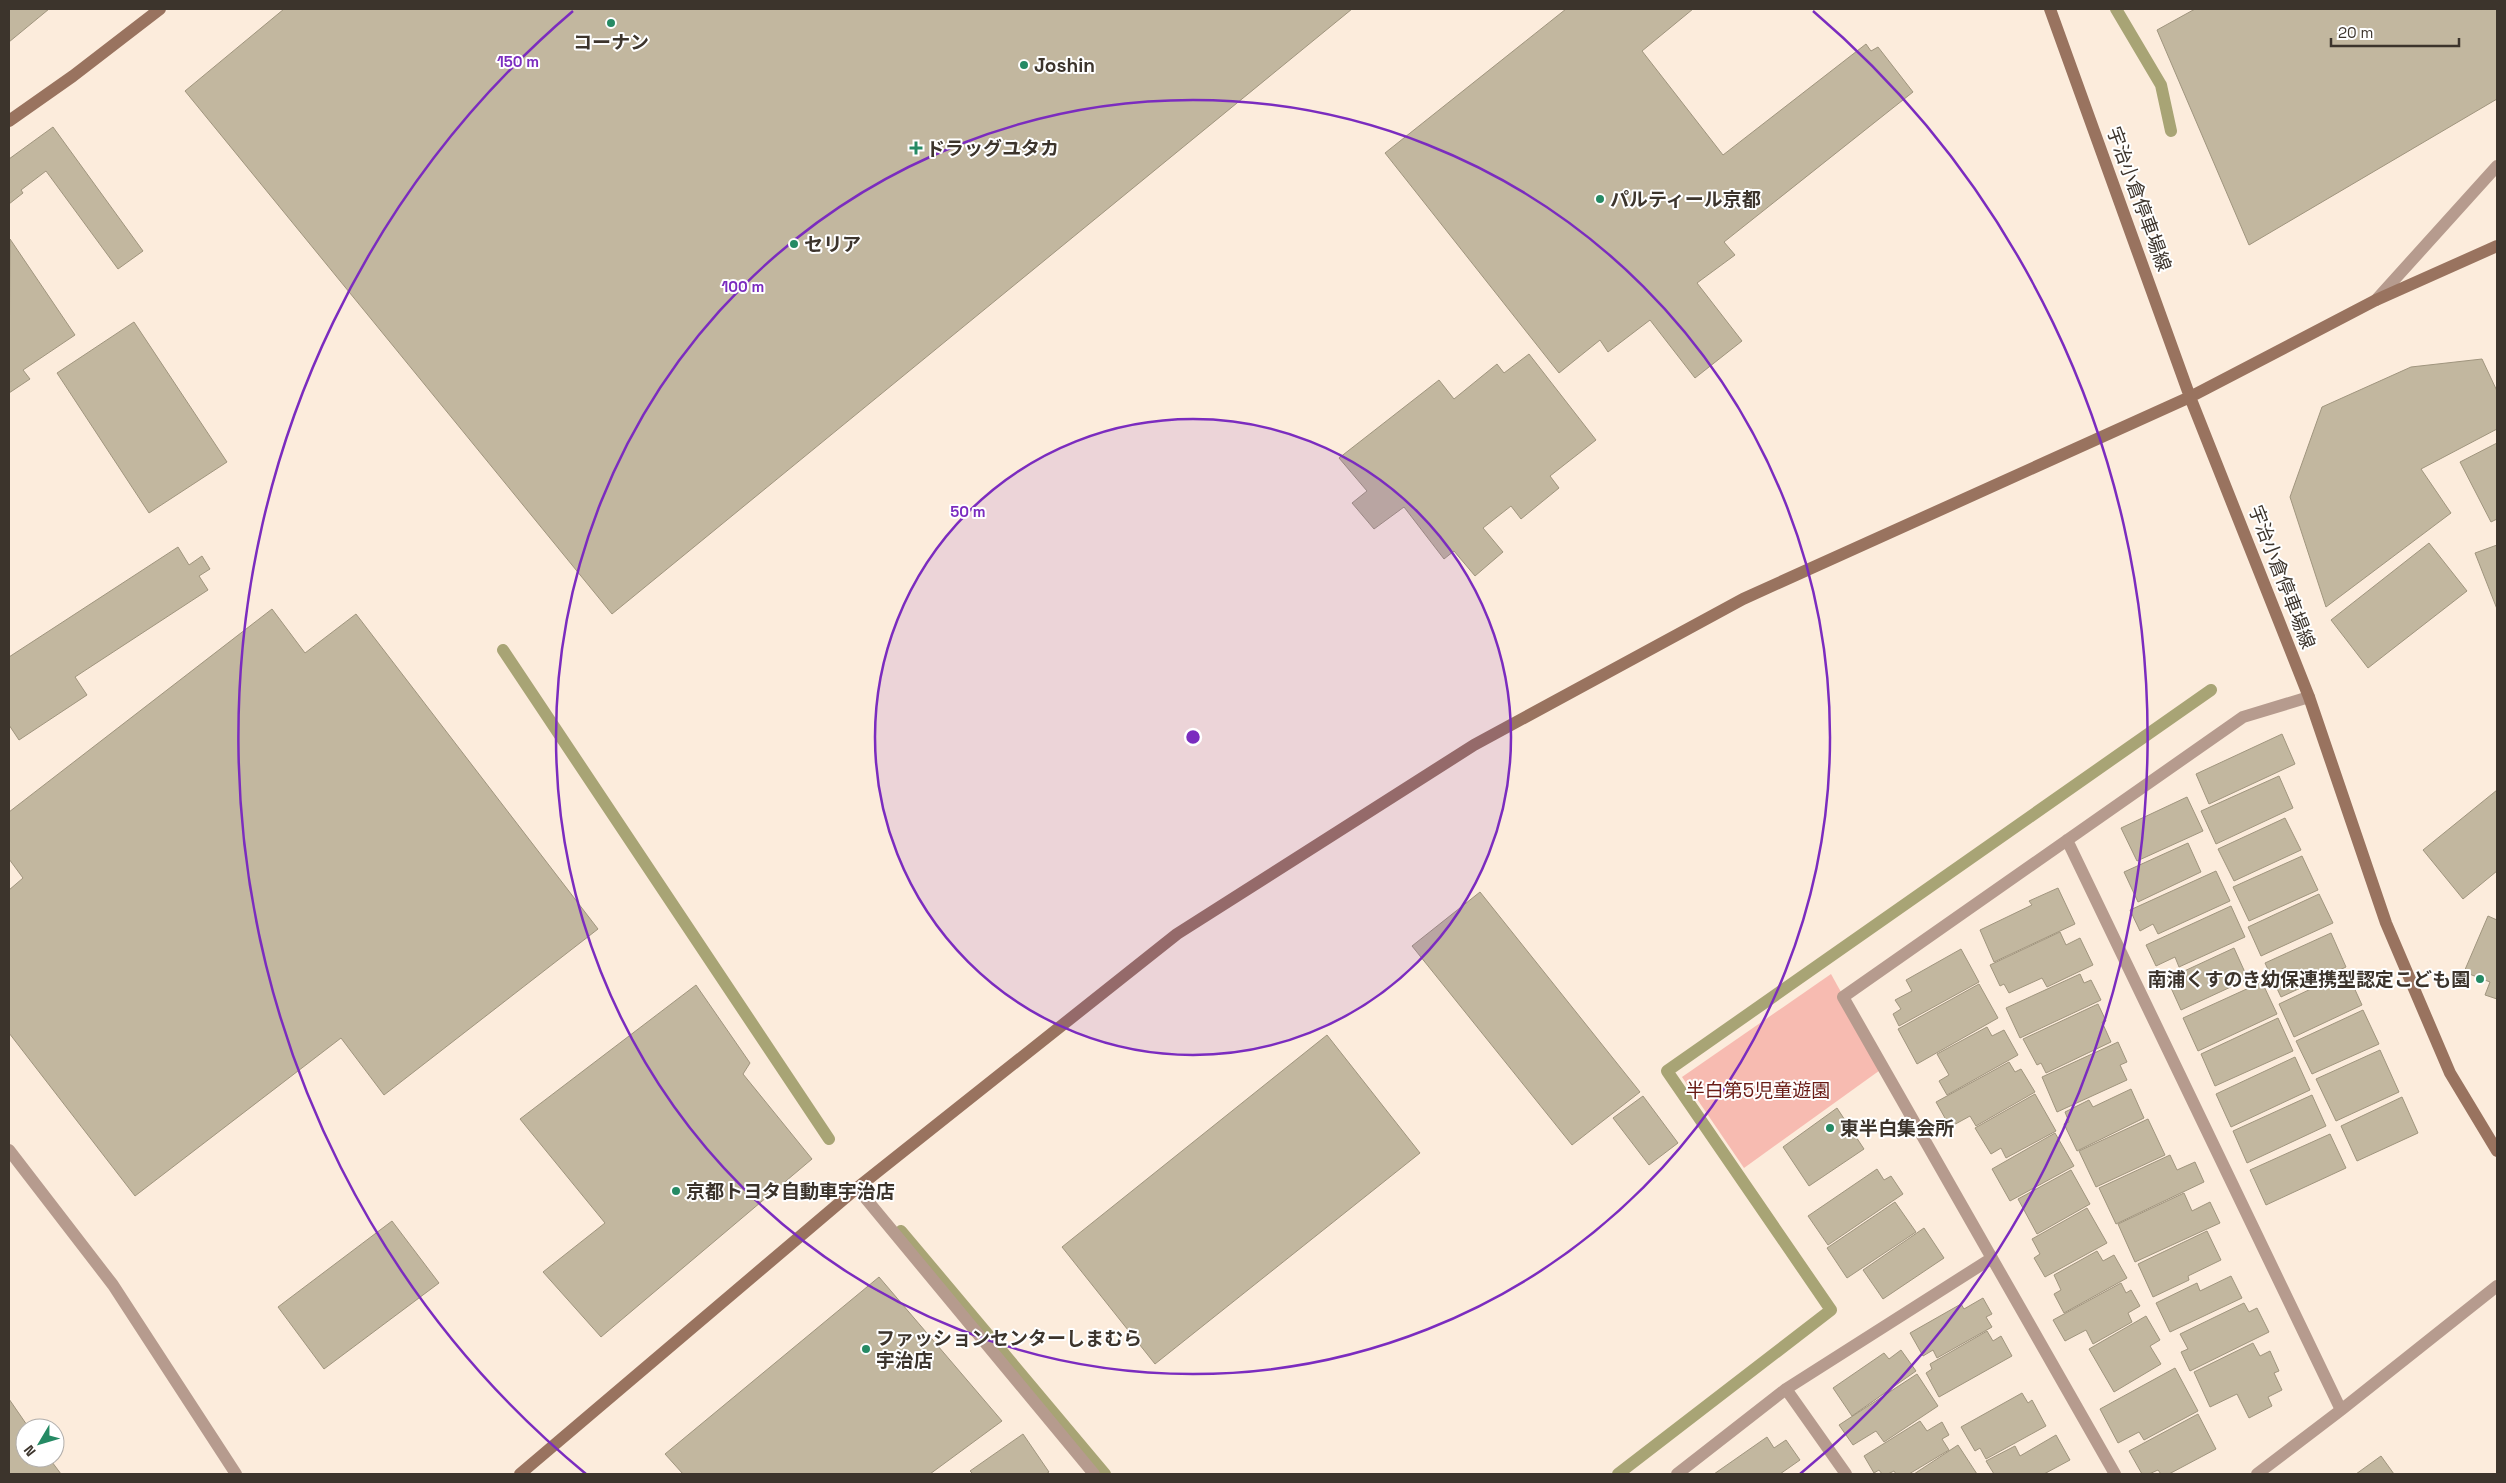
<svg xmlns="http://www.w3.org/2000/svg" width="2506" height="1483" font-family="'Space Grotesk','Noto Sans JP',sans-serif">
	<rect width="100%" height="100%" fill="#fcecdc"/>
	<path fill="#f7bbb1" d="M1831,974L1883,1068L1744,1168L1682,1077Z"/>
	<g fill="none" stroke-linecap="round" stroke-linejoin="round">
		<path stroke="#a8a475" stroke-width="12" d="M2116,9L2161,85L2171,131
			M503,650L829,1139
			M901,1231L1105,1474
			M1618,1474L1831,1310L1667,1071L2211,690"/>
	</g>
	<path fill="#c2b79f" stroke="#a0957e" d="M9,9H49L9,42Z
		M284,9H1352L612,614L185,91Z
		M1566,9H1693L1642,51L1723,155L1866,44L1871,51L1878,47L1913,92L1724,242L1735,255L1697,283L1742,341L1695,378L1650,320L1608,352L1600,340L1559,373L1385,153Z
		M2195,9H2497V99L2249,245L2157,30Z
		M53,127L143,251L118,269L46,171L21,190L23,193L9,204V159Z
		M10,239L75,335L23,370L30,379L9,393Z
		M134,322L227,462L149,513L57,373Z
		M1529,354L1596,440L1550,476L1559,488L1521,519L1511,506L1483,528L1503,552L1475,576L1454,551L1444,559L1404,507L1374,529L1352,503L1367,491L1339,458L1439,380L1454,399L1497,364L1504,373Z
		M2482,359L2497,391V429L2421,469L2451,513L2326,607L2290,497L2322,407L2411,367Z
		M2497,443V519L2491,522L2460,462Z
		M2429,543L2467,591L2368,668L2331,620Z
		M2497,545V609L2475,553Z
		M178,547L189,565L202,556L210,569L199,576L208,590L75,677L87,695L19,740L9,725V657Z
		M272,609L305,653L356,614L598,929L384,1095L341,1038L135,1196L9,1033V890L23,878L9,859V812Z
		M2282,734L2295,764L2209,804L2196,774Z
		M2279,776L2293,808L2216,844L2201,811Z
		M2497,790V871L2463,899L2423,850Z
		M2187,797L2203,831L2137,861L2121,828Z
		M2285,818L2301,850L2234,881L2218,849Z
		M2188,843L2201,872L2138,902L2124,872Z
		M2302,856L2318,890L2249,921L2233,887Z
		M2216,871L2230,901L2158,934L2153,924L2140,931L2130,910Z
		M2058,888L2075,924L1994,962L1980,930L2032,905L2029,901Z
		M1480,892L1640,1092L1572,1145L1412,946Z
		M2319,894L2333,923L2261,956L2248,927Z
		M2231,906L2245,937L2179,967L2175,957L2156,966L2146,945Z
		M2488,916L2497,920V999L2485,995L2490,982L2464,972Z
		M2060,932L2066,945L2080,938L2093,965L2047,987L2042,978L2009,993L2004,984L2000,986L1990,965Z
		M2331,933L2346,967L2281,997L2265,963Z
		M2234,948L2248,979L2181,1010L2167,979Z
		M1961,949L1979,982L1899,1026L1893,1014L1901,1009L1895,1000L1912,991L1906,980Z
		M2347,972L2362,1005L2294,1037L2279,1004Z
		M2080,974L2084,983L2091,980L2101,1000L2020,1038L2006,1008Z
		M2262,982L2277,1014L2198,1051L2183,1018Z
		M1979,984L1998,1018L1917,1064L1898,1029Z
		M696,985L750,1063L743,1074L812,1159L601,1337L543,1272L605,1223L520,1119Z
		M2098,1004L2106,1021L2102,1022L2111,1042L2046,1073L2041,1063L2037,1065L2023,1039Z
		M2363,1010L2379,1044L2312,1074L2296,1041Z
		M2278,1018L2293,1051L2215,1086L2201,1054Z
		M1987,1027L1992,1036L2004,1030L2018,1055L1947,1095L1939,1081L1949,1075L1937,1054Z
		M1327,1035L1420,1153L1155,1364L1062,1247Z
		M2118,1042L2127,1062L2120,1065L2127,1080L2057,1112L2042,1077Z
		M2380,1050L2399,1092L2336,1121L2316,1079Z
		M2295,1057L2310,1090L2231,1127L2216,1094Z
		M2009,1062L2015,1072L2021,1069L2035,1092L1976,1126L1970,1116L1950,1127L1936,1102Z
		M2131,1089L2144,1118L2077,1151L2064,1124L2069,1122L2065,1112L2089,1100L2093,1107Z
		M2035,1094L2056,1131L2006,1158L2001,1148L1991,1154L1975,1128Z
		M2312,1095L2326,1126L2247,1163L2233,1131Z
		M1643,1096L1678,1143L1649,1165L1613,1118Z
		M2402,1097L2418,1133L2357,1161L2341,1126Z
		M1837,1108L1864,1149L1809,1186L1783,1147Z
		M2148,1119L2165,1155L2096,1187L2079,1151Z
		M2055,1133L2074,1166L2010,1201L1992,1169Z
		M2330,1134L2346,1168L2266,1205L2250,1170Z
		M2170,1155L2177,1170L2195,1162L2204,1182L2116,1224L2099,1188Z
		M1877,1169L1884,1180L1891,1176L1903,1194L1828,1245L1808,1216Z
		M2071,1170L2090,1204L2037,1234L2018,1199Z
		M2184,1193L2192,1211L2210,1202L2220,1223L2135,1262L2118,1224Z
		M1895,1202L1916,1232L1847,1278L1827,1248Z
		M2087,1208L2107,1243L2045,1277L2034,1258L2040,1254L2032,1239Z
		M392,1221L439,1283L324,1369L278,1307Z
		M1924,1228L1944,1258L1883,1299L1863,1270Z
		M2207,1231L2221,1260L2188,1276L2189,1280L2153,1297L2138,1264Z
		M2097,1251L2103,1261L2114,1255L2127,1278L2064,1313L2054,1294L2061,1290L2054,1275Z
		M2231,1276L2242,1298L2170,1332L2156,1303L2197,1283L2200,1291Z
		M879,1277L1002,1421L930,1474H683L665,1454Z
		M2121,1283L2126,1293L2131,1290L2140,1306L2128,1313L2132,1322L2093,1344L2086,1330L2065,1341L2053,1320Z
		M1983,1298L1992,1314L1986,1317L1992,1327L1937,1358L1933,1350L1923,1356L1910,1333L1961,1304L1964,1309Z
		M2244,1303L2249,1312L2257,1308L2269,1332L2190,1371L2181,1352L2188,1349L2180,1334Z
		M2146,1316L2160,1340L2150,1346L2161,1364L2114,1392L2089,1349Z
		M1987,1331L1993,1341L2001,1336L2012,1356L1939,1397L1926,1373L1932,1369L1930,1364Z
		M2253,1343L2260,1356L2270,1351L2279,1371L2274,1373L2282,1390L2268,1397L2272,1406L2249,1418L2237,1394L2210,1407L2194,1372Z
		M1901,1350L1916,1371L1852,1416L1833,1388L1884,1353L1889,1359Z
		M2175,1368L2198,1411L2144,1440L2139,1432L2118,1443L2100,1409Z
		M1917,1374L1938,1406L1884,1442L1876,1431L1853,1445L1839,1425Z
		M2022,1393L2028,1403L2032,1400L2046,1426L1986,1459L1980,1448L1975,1451L1961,1427Z
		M9,1399L29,1428H25V1458H49L61,1474H9Z
		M2198,1414L2216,1449L2169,1474H2161L2158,1470L2149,1474H2142L2129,1451Z
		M1920,1421L1927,1431L1942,1422L1949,1435L1942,1439L1949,1450L1909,1474H1896L1894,1471L1888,1474H1882L1879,1470L1874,1473L1864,1456Z
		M1023,1434L1049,1472L1046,1474H973L970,1471Z
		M2056,1435L2070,1460L2044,1474H1994L1986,1461L2015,1446L2020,1456Z
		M1767,1437L1774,1448L1786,1440L1800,1460L1780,1474H1714Z
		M1958,1445L1977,1474H1914Z
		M2381,1456L2394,1474H2356Z"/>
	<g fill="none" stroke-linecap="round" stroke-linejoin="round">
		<path stroke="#b69b8e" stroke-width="12" d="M2376,300L2497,166
			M2067,840L2341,1410
			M9,1150L113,1285L236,1474
			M857,1188L1094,1474
			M1786,1389L1846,1474
			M1677,1474L1786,1389L1992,1258
			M2115,1474L1843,997L2243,717L2309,697
			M2257,1474L2341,1410L2497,1286"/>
		<path stroke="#99735f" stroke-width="12" d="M2050,9L2190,397L2309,697L2386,923L2450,1073L2497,1151
			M9,121L73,76L160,9
			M520,1474L857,1188L1177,934L1474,745L1743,599L2190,397L2376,300L2497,246"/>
	</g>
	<circle cx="1193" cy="737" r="318" fill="#7b2cbf" fill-opacity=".12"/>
	<g fill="none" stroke="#7b2cbf" stroke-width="2.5">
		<circle cx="1193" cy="737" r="318"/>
		<circle cx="1193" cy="737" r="637"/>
		<path d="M586 1474A955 955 0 0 1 573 11M1813 11A955 955 0 0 1 1800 1474"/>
	</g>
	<g fill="#258a64" stroke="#fff" stroke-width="2">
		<circle cx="611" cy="23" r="5"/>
		<circle cx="1024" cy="65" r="5"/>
		<path d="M913.5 140.5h5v5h5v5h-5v5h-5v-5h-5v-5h5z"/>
		<circle cx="1600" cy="199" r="5"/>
		<circle cx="794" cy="244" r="5"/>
		<circle cx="2480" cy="979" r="5"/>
		<circle cx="1830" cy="1128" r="5"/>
		<circle cx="676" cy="1191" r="5"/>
		<circle cx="866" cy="1349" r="5"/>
	</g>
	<g text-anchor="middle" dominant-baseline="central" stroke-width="4" stroke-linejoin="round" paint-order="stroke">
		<g font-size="19" font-weight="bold" fill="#3c342c" stroke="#fff" text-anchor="start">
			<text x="611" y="42" text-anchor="middle">コーナン</text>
			<text x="1034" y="65">Joshin</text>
			<text x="926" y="148">ドラッグユタカ</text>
			<text x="1610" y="199">パルティール京都</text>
			<text x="804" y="244">セリア</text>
			<text x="2470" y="979" text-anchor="end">南浦くすのき幼保連携型認定こども園</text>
			<text x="1840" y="1128">東半白集会所</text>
			<text x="686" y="1191">京都トヨタ自動車宇治店</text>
			<text x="876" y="1338">ファッションセンターしまむら<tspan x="876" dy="22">宇治店</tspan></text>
		</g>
		<g font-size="19" fill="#3c342c" stroke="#fff">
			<text transform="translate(2139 199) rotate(70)">宇治小倉停車場線</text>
			<text transform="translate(2282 577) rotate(69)">宇治小倉停車場線</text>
		</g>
		<g font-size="19" fill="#691a14" stroke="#fff">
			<text x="1758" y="1090">半白第5児童遊園</text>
		</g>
	</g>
	<circle cx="1193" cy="737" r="8" fill="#7b2cbf" stroke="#fff" stroke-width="2.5"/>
	<g font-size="15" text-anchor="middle" font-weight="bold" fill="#7b2cbf" stroke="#fff" stroke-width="4" stroke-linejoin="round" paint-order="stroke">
		<text x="518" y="67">150 m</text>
		<text x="743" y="292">100 m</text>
		<text x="968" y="517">50 m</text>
	</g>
	<rect width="2506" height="1483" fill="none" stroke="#3c342c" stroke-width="20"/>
	<g transform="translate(40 1443) rotate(232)"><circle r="24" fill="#ffffff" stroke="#b1aeab"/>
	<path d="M0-4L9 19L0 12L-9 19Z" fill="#258a64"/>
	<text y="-8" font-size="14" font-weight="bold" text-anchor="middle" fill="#3c342c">N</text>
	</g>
	<path d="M2331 38v8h128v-8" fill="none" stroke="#3c342c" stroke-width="2.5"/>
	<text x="2338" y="38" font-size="15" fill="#3c342c" stroke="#ffffff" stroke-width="4" paint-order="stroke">20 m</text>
</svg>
